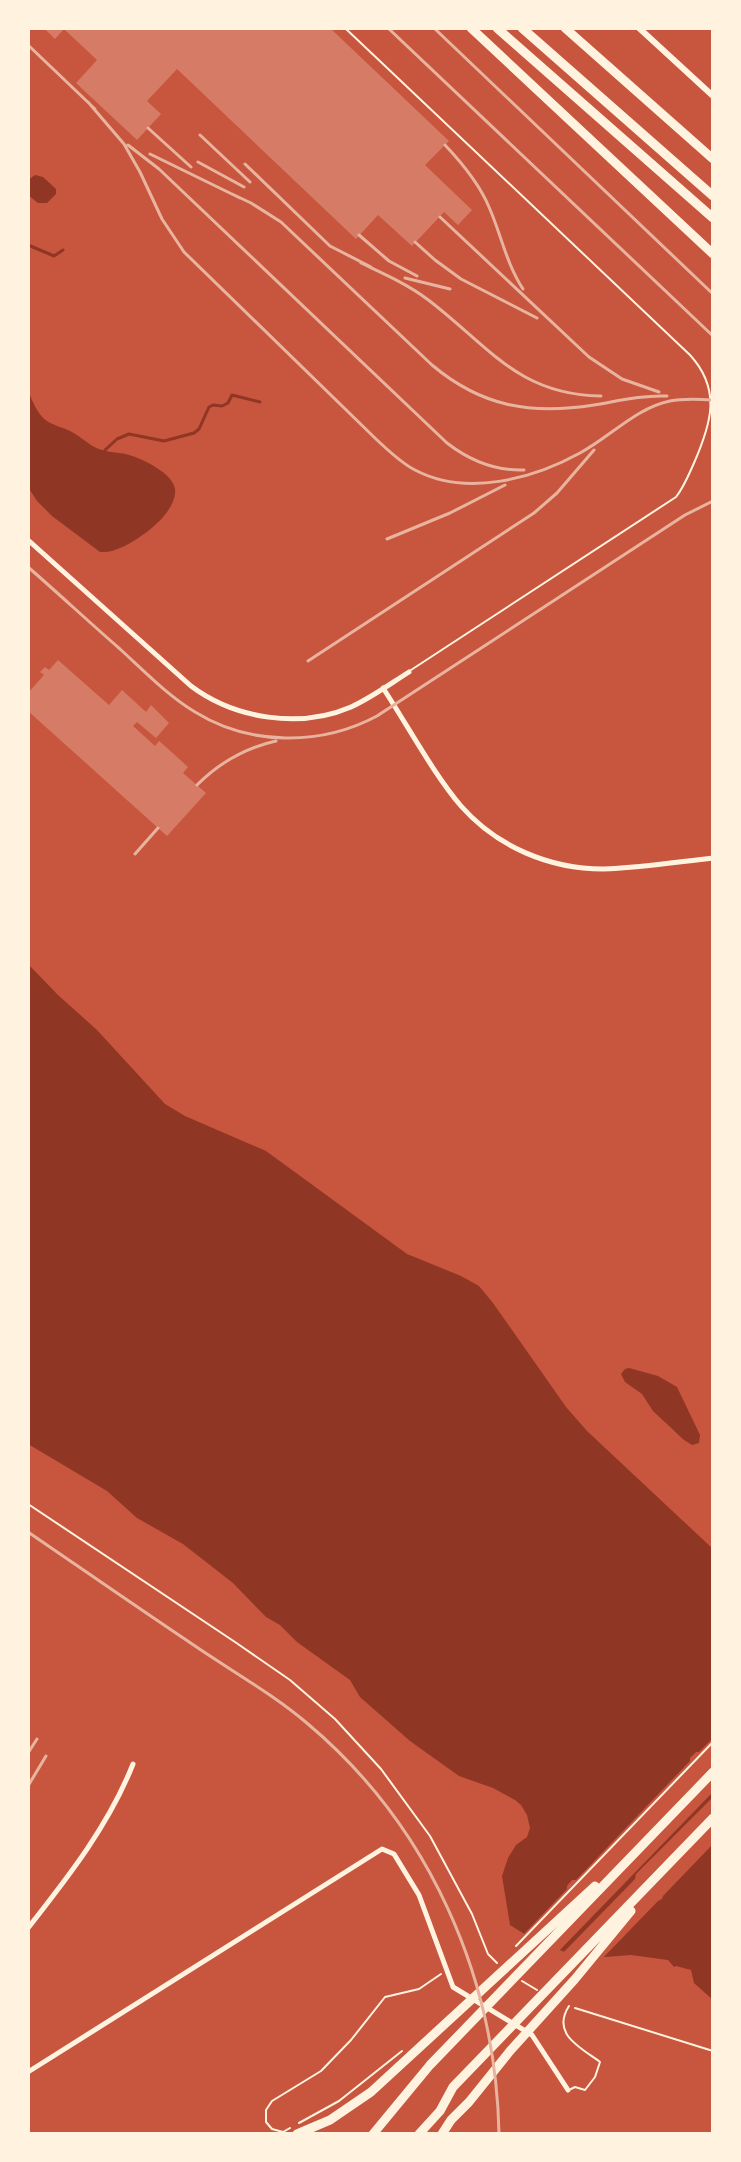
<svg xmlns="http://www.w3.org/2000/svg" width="741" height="2162" font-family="'Source Sans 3',sans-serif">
	<rect width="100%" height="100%" fill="#c8553d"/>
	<path fill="#8f3625" d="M35,175L43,177L56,189V194L47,203H38L28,195V180Z
		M28,390C32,401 38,415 47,421C54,426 63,427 70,431C81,436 90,447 102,450C112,453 122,452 132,456C145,460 173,474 175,489C177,506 157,525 144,534C131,543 116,553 100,552L52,516L37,501L28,487Z
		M28,964L58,995L97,1030L165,1104L185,1116L266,1151L407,1254L461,1276L479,1286L493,1303L566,1407L587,1431L713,1549V2000L694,1983L691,1970L676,1966L674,1967L668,1960L631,1955L605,1957L570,1954L534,1940L510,1925L502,1876L508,1858L516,1845L527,1837L530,1828L527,1815L521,1805L515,1800L493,1788L459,1776L410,1741L360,1697L350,1680L297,1642L280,1625L266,1617L233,1583L183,1544L137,1518L107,1491L28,1444Z
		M629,1368L658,1376L677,1387L700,1435L699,1443L692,1445L684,1440L653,1411L642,1394L625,1382L621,1374L625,1369Z"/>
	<path fill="#c8553d" d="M713,1738V1792L557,1953L532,1943L521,1937L567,1889V1886L572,1880H576L690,1761V1758L696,1752H699Z
		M713,1797V1844L663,1896L662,1899L658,1901L600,1961L570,1958L561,1955L635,1879L636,1874Z"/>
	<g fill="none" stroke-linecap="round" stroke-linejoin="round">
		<path stroke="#8f3625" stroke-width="3" d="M28,245L54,256L63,250
			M105,450L117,439L129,434L164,441L194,433L199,429L209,407L213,405L222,406L228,403L232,395L260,402"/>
	</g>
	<path fill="#d67c66" d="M44,28H330L449,141L425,165L472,210L458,225L444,212L412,246L378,215L356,239L177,69L147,101L161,114L137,140L76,83L97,60L64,29L55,39Z
		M58,660L109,705L122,690L146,712L151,705L169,723L156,738L137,722L133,726L155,746L159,741L166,747L188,767L183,773L206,793L167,836L28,711V693L44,675L40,672L45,667L49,670Z"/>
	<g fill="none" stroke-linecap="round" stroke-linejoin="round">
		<path stroke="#fff3e0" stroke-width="2" d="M28,1504L235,1642L290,1680L335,1719L381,1769L430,1836L472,1914L488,1954L497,1963
			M516,1946L713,1742
			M522,1981L537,1990
			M575,2008L713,2051
			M299,2123L339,2101L402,2051
			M290,2128L283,2132L272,2129L266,2122V2110L272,2101L321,2071L351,2040L385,1997L419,1989L441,1974"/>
		<path stroke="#fff3e0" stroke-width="2" d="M345,28L690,355C722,390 711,424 694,463C689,474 684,487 676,497L411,670
			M569,2006C551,2034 580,2047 600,2062L595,2077L585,2090L575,2087L571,2089"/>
		<path stroke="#fff3e0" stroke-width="5" d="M28,540L191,686C235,719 300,729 351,707C371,698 390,684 409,672
			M383,688C408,726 433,773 461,806C497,847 550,869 603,869C640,868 677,862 713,858
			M28,1928C68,1877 109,1825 133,1764
			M28,2072L382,1849L394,1854L419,1895L453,1987L532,2035L568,2090"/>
		<path stroke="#fff3e0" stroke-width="6" d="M639,28L713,96"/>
		<path stroke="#fff3e0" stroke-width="9" d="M471,28L713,254
			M497,28L713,218
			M522,28L713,196
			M565,28L713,159
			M297,2134L330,2120L371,2092L595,1886
			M373,2134L430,2065L713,1772
			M419,2134L440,2111L453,2087L713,1818
			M442,2134L451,2120L469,2102L510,2051L575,1979L631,1911"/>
		<path stroke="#e9b49f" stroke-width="3" d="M388,28L713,336
			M434,28L713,294
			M28,45L95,109
			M88,102L124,144L140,172L162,219L184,252L377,440C389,451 401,463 415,470C466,497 533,479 580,453C610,437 636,408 670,401C684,398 699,399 713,400
			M148,128L191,167
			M200,135L250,182
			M128,145L159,169L447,443C469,460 495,471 524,470
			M445,145C462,163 479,183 489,207C501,234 506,263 523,289
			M150,154L240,198
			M198,162L244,187
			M245,164L330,246L371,267
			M232,194L251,203L281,222L432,365C482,407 531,415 594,405C618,401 642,395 667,396
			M440,217L589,357L622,379L659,392
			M359,235L389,261L417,276
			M415,242L435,260L461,279L537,318
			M361,263C384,274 407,284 427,299C487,344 517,395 601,396
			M405,278L450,289
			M387,539L450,513L505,485
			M28,567C59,594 89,622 120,649C144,671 167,695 195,712C250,746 321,746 377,716L685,515L713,501
			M308,661L534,513L557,493L594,450
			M197,785C219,763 244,748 276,741
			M135,854L158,828
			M28,1532C85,1571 141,1610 198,1648C235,1673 274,1695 308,1724C429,1826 496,1977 499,2134
			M28,1753L37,1739
			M28,1786L46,1756"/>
	</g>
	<rect width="741" height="2162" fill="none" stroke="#fff3e0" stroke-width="60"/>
</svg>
